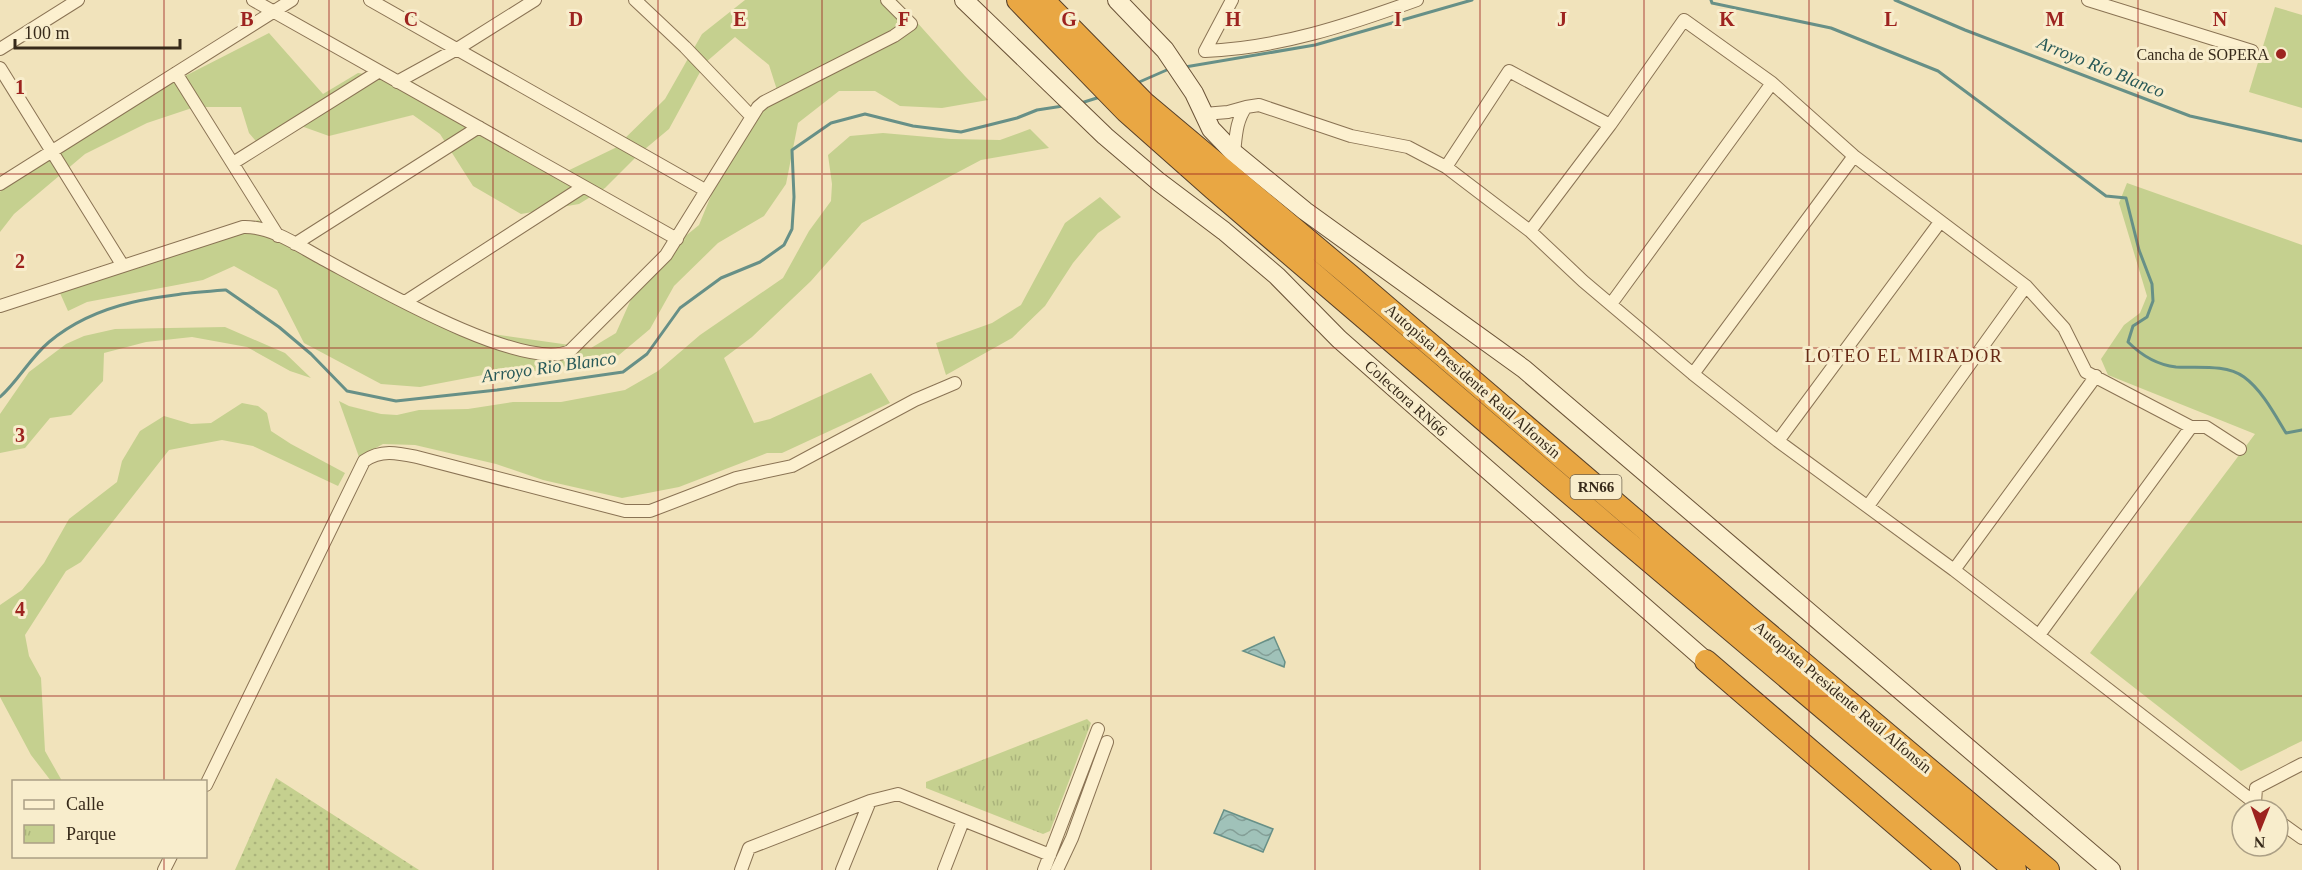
<svg xmlns="http://www.w3.org/2000/svg" width="2302" height="870" font-family="'Times New Roman',serif">
	<defs>
		<pattern id="park-tufts" width="24" height="20" patternUnits="userSpaceOnUse" patternTransform="scale(1.5)"><rect width="24" height="20" fill="#c5d08f"/><path d="M3 7l-1-3M5 7V3M7 7l1-3M15 17l-1-3M17 17v-4M19 17l1-3" fill="none" stroke="#aab37b"/></pattern>
		<pattern id="garden-dots" width="8" height="8" patternUnits="userSpaceOnUse" patternTransform="scale(1.5)"><rect width="8" height="8" fill="#c5d08f"/><path d="M2 2h.1M6 6h.1" fill="none" stroke="#aab37b" stroke-width="1.8" stroke-linecap="round"/></pattern>
		<pattern id="water-waves" width="16" height="10" patternUnits="userSpaceOnUse" patternTransform="scale(1.5)"><rect width="16" height="10" fill="#a0c2b9"/><path d="M0 5q4-4 8 0t8 0" fill="none" stroke="#839e96"/></pattern>
	</defs>
	<rect width="100%" height="100%" fill="#f1e3bb"/>
	<path fill="#c5d08f" d="M745,0H897L965,76L988,100L942,108L900,106L875,91H839L798,123L786,184L764,216L718,243L674,286L650,329L613,360L581,363L542,371H504L420,387L381,384L304,343L277,290L234,266L203,280L87,302L68,311L56,284L74,288L258,220L450,328L591,348L616,333L644,270L699,225L726,159L777,90L769,65L735,37L705,63L669,129L639,154L605,188L579,204L521,214L473,186L440,134L413,115L329,136L301,126L261,147L249,133L241,107H195L147,123L85,154L14,214L0,232V192L9,179L99,120L269,33L323,94L358,73L412,81L482,137L557,176L615,148L665,99L702,34Z
		M2275,7L2302,15V108L2249,92Z
		M1030,129L1049,148L981,160L862,223L811,281L752,337L724,358L754,423L770,419L871,373L890,403L782,453H767L679,487L622,498L543,480L496,464L415,445L383,444L359,457L339,401L349,406L381,414L397,415L419,410L468,409L513,402H561L625,390L658,371L700,335L783,278L809,231L831,201L832,184L828,155L850,136L883,133L951,139L1000,140Z
		M2127,183L2302,245V741L2241,771L2090,653L2255,434L2108,375L2101,359L2124,325L2140,313L2147,296L2119,203Z
		M1100,197L1121,217L1098,233L1073,263L1045,306L1012,338L946,375L936,343L992,323L1021,305L1065,223Z
		M225,327L285,353L311,378L290,371L247,347L192,337L146,342L104,353L103,381L71,415L50,418L25,448L0,453V414L29,372L66,344L84,336L115,329Z
		M242,403L258,406L267,413L271,431L291,444L345,473L338,486L253,446L222,440L169,450L81,562L66,571L25,635L29,656L41,678L45,751L62,781H51L31,755L0,697V605L22,590L44,563L69,519L117,482L122,461L140,431L164,416L191,424L211,423Z"/>
	<path fill="url(#park-tufts)" d="M1087,719L1091,723L1050,831L1043,834L926,788V782Z"/>
	<path fill="url(#garden-dots)" d="M276,778L419,870H235Z"/>
	<path fill="url(#water-waves)" stroke="#679087" stroke-width="1.5" d="M1274,637L1285,662L1284,667L1243,651Z
		M1224,810L1273,829L1263,852L1214,833Z"/>
	<g fill="none" stroke-linecap="round" stroke-linejoin="round">
		<path stroke="#679087" stroke-width="3" d="M1711,0L1712,3L1831,28L1938,71L2106,196L2126,198L2139,250L2152,284L2153,301L2147,317L2133,326L2128,342C2141,355 2158,365 2176,367C2198,368 2226,364 2244,377C2262,390 2275,415 2286,433L2302,430
			M1895,0L1965,30L2190,116L2302,141
			M1185,67L1315,45L1472,0
			M1137,83L1169,69
			M1081,103L1100,97
			M0,397C18,381 30,358 49,342C99,300 164,295 226,290L279,327L311,354L347,391L396,401L497,390L623,372L647,354L680,308L721,278L760,262L784,245L792,229L794,197L792,150L831,123L865,114L913,126L961,132L1017,118L1037,110L1063,106"/>
		<defs>
			<path id="street" d="M253,0L677,239
				M370,0L705,190
				M635,0L685,47L751,116
				M2088,0L2252,51
				M0,49L78,0
				M1205,51C1279,48 1348,25 1417,0
				M1205,51L1232,0
				M0,68L123,266
				M176,73L278,236
				M397,82L457,49L535,0
				M1204,114L1228,112L1246,107
				M1234,153C1236,136 1236,121 1246,107L1259,105L1351,136L1408,147L1446,167L1530,231L1583,281L1693,374L1778,441L1954,570L2255,803
				M233,163L378,72
				M1446,167L1509,71L1610,125
				M0,184L292,0
				M1530,231L1610,125L1684,20L1772,83L1854,156L2026,286L2064,328L2086,372L2191,427H2206L2240,449
				M295,244L479,127
				M405,302L583,187
				M1611,304L1772,83
				M0,306L243,227C271,226 299,246 323,259C370,284 523,373 570,351L666,255L758,107L764,102L894,36L911,24L887,0
				M1693,374L1854,156
				M1778,441L1940,222
				M1868,506L2026,286
				M1954,570L2096,376
				M2039,635L2191,427
				M206,785L364,461C381,449 398,453 417,457L625,511H650L736,478L792,466L915,400L955,383
				M2264,810L2255,803L2256,788L2302,764
				M2278,821L2302,838
				M164,870L171,856
				M741,870L749,848L870,801L898,794L1050,855
				M842,870L870,801
				M944,870L963,821
				M1044,870L1098,729
				M1057,870L1072,838L1107,742"/>
			<path id="secondary" d="M964,0L1105,136L1159,182L1224,231L1277,276L1339,339L1440,428L1706,661
				M1117,0L1165,50L1194,93L1211,129L1234,153L1305,211L1524,369L2111,870"/>
			<path id="highway" d="M1018,0L1126,111L1214,189L1608,526L2015,870
				M1043,0L1144,103L1349,275L1753,621L2048,870
				M1706,661L1949,870"/>
		</defs>
		<use href="#street" stroke="#8a7354" stroke-width="14"/>
		<use href="#secondary" stroke="#6b5337" stroke-width="20"/>
		<use href="#highway" stroke="#574029" stroke-width="24"/>
		<use href="#street" stroke="#fcf0cf" stroke-width="12"/>
		<use href="#secondary" stroke="#fcf0cf" stroke-width="18"/>
		<use href="#highway" stroke="#e9a743" stroke-width="22"/>
	</g>
	<path fill="none" stroke="#9d231f" stroke-width="1.5" stroke-opacity="0.55" d="M164,0V782M329,0V870M493,0V870M658,0V870M822,0V870M987,0V870M1151,0V870M1315,0V870M1480,0V870M1644,0V870M1809,0V870M1973,0V870M2138,0V870M0,174H2302M0,348H2302M0,522H2302M0,696H2302M164,856V870"/>
	<circle fill="#9d231f" stroke="#f8edcc" stroke-width="2" cx="2281" cy="54" r="6"/>
	<g text-anchor="middle" dominant-baseline="central" stroke-width="6" stroke-linejoin="round" paint-order="stroke">
		<rect fill="#f8edcc" stroke="#71644f" stroke-width="1.5" x="1570.5" y="475" width="51" height="24" rx="4.5"/>
		<g font-size="15" font-weight="bold" fill="#372a1a">
			<text x="1596" y="487">RN66</text>
		</g>
		<g font-size="16" fill="#372a1a" stroke="#f8edcc" text-anchor="end">
			<text x="2269" y="54">Cancha de SOPERA</text>
		</g>
		<g font-size="16" fill="#372a1a" stroke="#f8edcc">
			<text transform="translate(1473 381) rotate(41)">Autopista Presidente Raúl Alfonsín</text>
			<text transform="translate(1406 398) rotate(42)">Colectora RN66</text>
			<text transform="translate(1843 697) rotate(40)">Autopista Presidente Raúl Alfonsín</text>
		</g>
		<g font-size="18" font-style="italic" fill="#285958" stroke="#f8edcc">
			<text transform="translate(2101 67) rotate(22)">Arroyo Río Blanco</text>
			<text transform="translate(549 367) rotate(-8)">Arroyo Rio Blanco</text>
		</g>
		<g font-size="18" letter-spacing="1.5" fill="#682a16" stroke="#f8edcc">
			<text x="1904" y="356">LOTEO EL MIRADOR</text>
		</g>
	</g>
	<g font-size="20" text-anchor="middle" font-weight="bold" fill="#9d231f" stroke="#f8edcc" stroke-width="6" stroke-linejoin="round" paint-order="stroke">
		<text x="247" y="26">B</text>
		<text x="411" y="26">C</text>
		<text x="576" y="26">D</text>
		<text x="740" y="26">E</text>
		<text x="904" y="26">F</text>
		<text x="1069" y="26">G</text>
		<text x="1233" y="26">H</text>
		<text x="1398" y="26">I</text>
		<text x="1562" y="26">J</text>
		<text x="1727" y="26">K</text>
		<text x="1891" y="26">L</text>
		<text x="2055" y="26">M</text>
		<text x="2220" y="26">N</text>
		<text x="20" y="94">1</text>
		<text x="20" y="268">2</text>
		<text x="20" y="442">3</text>
		<text x="20" y="616">4</text>
	</g>
	<rect x="12" y="780" width="195" height="78" fill="#f8edcc" stroke="#ab9f85" stroke-width="1.5"/>
	<rect x="24" y="800" width="30" height="9" fill="#fcf0cf" stroke="#ab9f85" stroke-width="1.5"/>
	<text x="66" y="810" font-size="18" fill="#372a1a">Calle</text>
	<rect x="24" y="825" width="30" height="18" fill="url(#park-tufts)" stroke="#ab9f85" stroke-width="1.5"/>
	<text x="66" y="840" font-size="18" fill="#372a1a">Parque</text>
	<g transform="translate(2260 828) rotate(181)"><circle r="28" fill="#f8edcc" stroke="#ab9f85" stroke-width="1.5"/>
	<path d="M0-4.5L10 22L0 15L-10 22Z" fill="#9d231f"/>
	<text y="-9" font-size="16" font-weight="bold" text-anchor="middle" fill="#372a1a">N</text>
	</g>
	<path d="M15 39v9h165v-9" fill="none" stroke="#372a1a" stroke-width="3"/>
	<text x="24" y="39" font-size="18" fill="#372a1a" stroke="#f8edcc" stroke-width="4.5" paint-order="stroke">100 m</text>
</svg>
